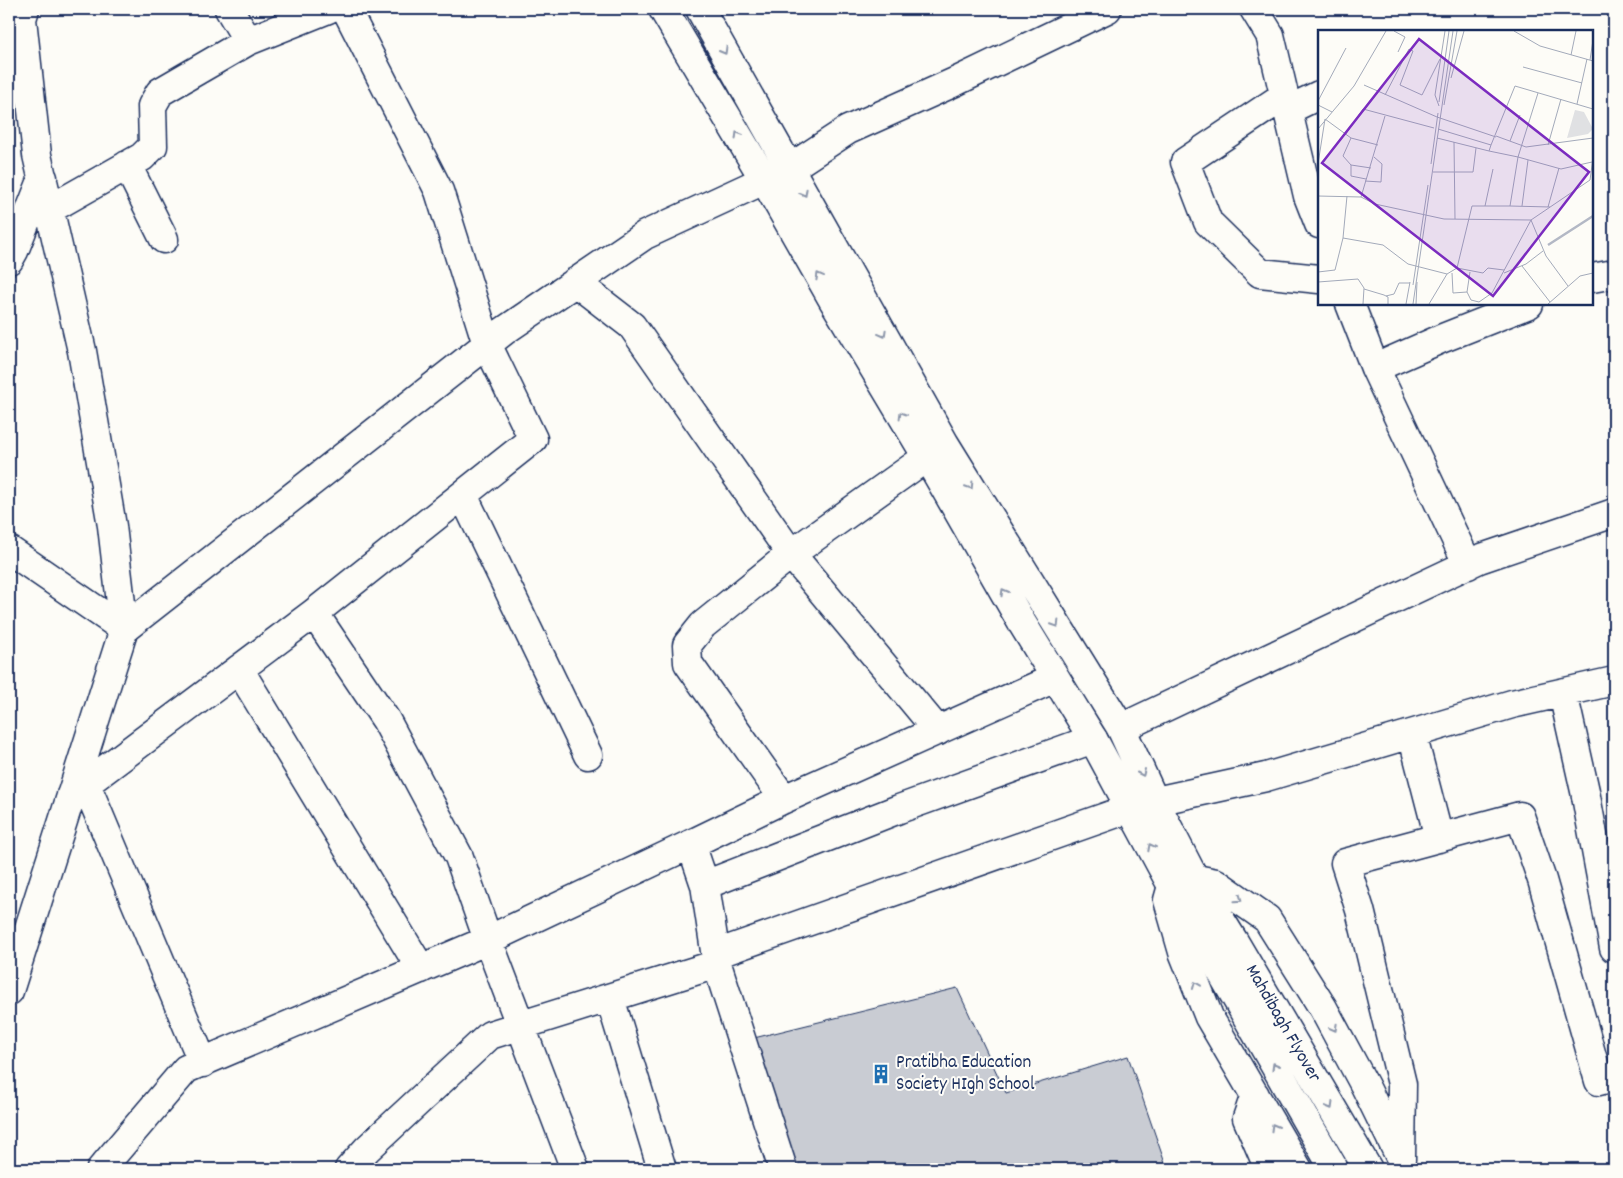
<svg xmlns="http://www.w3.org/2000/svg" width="1623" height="1178" font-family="Dekko,sans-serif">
	<rect width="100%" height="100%" fill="#fdfcf7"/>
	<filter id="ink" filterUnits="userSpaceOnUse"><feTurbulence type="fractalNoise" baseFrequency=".02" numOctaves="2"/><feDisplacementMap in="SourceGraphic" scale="10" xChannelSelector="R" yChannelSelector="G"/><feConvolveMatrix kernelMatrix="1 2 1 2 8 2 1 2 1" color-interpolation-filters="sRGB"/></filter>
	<g filter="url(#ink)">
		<path fill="#c9ccd3" stroke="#1b2f5e" d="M957,988L1006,1093L1128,1056L1167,1169H792L754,1038Z"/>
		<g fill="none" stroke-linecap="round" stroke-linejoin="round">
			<defs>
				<path id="minor" d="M229,9L248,41
					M1254,9L1270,35L1308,196L1319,224
					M1284,96L1185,162L1208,222L1260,273L1319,279
					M1288,110L1319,95
					M127,165L164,239
					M50,209L142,157L153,146L152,106L160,92L248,41L328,9
					M9,260L14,251L43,178
					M1592,278L1614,274
					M575,282L632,326L791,554L938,731
					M1350,304L1375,368L1468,565
					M1375,368L1443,338L1529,304
					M463,495L588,755
					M9,550L124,629
					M314,613L533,439L487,344L439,191L346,9
					M124,629L504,331L645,235L790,168L848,130L957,81L1107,9
					M239,669L421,969
					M1563,693L1585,791L1614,948
					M1121,728L1479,559L1614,513
					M1412,734L1439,838
					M86,784L203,1063
					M71,795L314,613L386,720L459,857L488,940L691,844L705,885
					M784,799L688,663L687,645L703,625L791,554L927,457
					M691,844L784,799L1055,678
					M1196,879L1216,883L1267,919L1323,1008L1365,1086L1399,1155
					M1172,886L1168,900L1183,952L1209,1017L1298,1169
					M716,954L1154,800L1165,799L1266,777L1512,704L1614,681
					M9,991L124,629L112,526L82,351L37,155L22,19L25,9
					M610,998L662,1169
					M1255,1095L1247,1118L1269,1169
					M1401,1159L1402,1084L1360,910L1345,863L1520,816L1542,880L1599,1081L1614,1077
					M101,1169L186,1069L488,940L575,1169
					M349,1169L367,1149L490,1035L717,964
					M783,1169L717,964L705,885L899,809L1093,739"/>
				<path id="major" d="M663,9L764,179L833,300L927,457L1022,623L1093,739L1172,886L1334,1169
					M700,9L945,444L1121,728L1154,800L1191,872L1235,943L1368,1169"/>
				<path id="highway" d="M1172,886L1191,872"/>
			</defs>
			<use href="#minor" stroke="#1b2f5e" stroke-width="31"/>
			<use href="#major" stroke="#1b2f5e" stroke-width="31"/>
			<use href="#highway" stroke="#1b2f5e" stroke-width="31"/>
			<use href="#minor" stroke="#fdfcf7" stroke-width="28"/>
			<use href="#major" stroke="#fdfcf7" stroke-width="28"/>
			<use href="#highway" stroke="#fdfcf7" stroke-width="28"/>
		</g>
		<defs><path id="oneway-chevron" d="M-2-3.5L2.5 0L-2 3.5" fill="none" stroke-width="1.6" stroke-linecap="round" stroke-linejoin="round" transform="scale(1.25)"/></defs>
		<g stroke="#8c96aa">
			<use href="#oneway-chevron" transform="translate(724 51) rotate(60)"/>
			<use href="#oneway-chevron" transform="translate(738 135) rotate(-121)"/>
			<use href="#oneway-chevron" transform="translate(804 193) rotate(61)"/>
			<use href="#oneway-chevron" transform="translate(819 276) rotate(-119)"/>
			<use href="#oneway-chevron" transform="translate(883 334) rotate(61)"/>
			<use href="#oneway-chevron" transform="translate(902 415) rotate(-121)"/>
			<use href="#oneway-chevron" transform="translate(970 486) rotate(58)"/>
			<use href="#oneway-chevron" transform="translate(1004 592) rotate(-120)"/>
			<use href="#oneway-chevron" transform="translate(1056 624) rotate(58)"/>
			<use href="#oneway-chevron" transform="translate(1142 773) rotate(66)"/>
			<use href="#oneway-chevron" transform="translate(1151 847) rotate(-118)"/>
			<use href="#oneway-chevron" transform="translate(1239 899) rotate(35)"/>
			<use href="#oneway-chevron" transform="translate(1196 985) rotate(-112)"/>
			<use href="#oneway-chevron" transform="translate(1334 1028) rotate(61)"/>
			<use href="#oneway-chevron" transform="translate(1275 1066) rotate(-120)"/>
			<use href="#oneway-chevron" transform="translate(1330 1106) rotate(60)"/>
			<use href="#oneway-chevron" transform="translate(1274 1127) rotate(-120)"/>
		</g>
	</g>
	<defs>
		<symbol id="building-bare" viewBox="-9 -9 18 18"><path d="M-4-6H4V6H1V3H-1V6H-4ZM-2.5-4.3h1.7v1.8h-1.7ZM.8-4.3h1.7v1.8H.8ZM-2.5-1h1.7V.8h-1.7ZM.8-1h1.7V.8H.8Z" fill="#1f6fb2" stroke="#fdfcf7" stroke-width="2.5" paint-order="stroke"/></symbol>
	</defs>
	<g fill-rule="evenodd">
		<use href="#building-bare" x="867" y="1060" width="28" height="28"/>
	</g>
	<g text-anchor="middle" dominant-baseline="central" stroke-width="4" stroke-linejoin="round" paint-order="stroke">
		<g font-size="19" fill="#1b2f5e" stroke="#fdfcf7">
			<text transform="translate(1282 1024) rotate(60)">Mahdibagh Flyover</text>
		</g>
		<g font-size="19" fill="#1b2f5e" stroke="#fdfcf7" text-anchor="start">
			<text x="896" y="1063">Pratibha Education<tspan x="896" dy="22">Society HIgh School</tspan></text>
		</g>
	</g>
	<g transform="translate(1318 30)">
		<rect width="275" height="275" fill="#fdfcf7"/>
		<path d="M257,80L266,82L275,99L270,104L249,108Z" fill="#e0e1e3"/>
		<path fill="none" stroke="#b3b8c5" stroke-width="2.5" d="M230,215L275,186"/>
		<path fill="none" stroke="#a3aaba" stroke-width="1" d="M76,1L87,7L80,22M196,1L222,16L275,31M253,25L258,1M272,30L275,10M205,37L264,53M133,48L146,1M46,55L119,87L178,107M220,63L200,127L243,139L274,132M67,65L91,19L95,21L82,55L104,65L122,29M0,71L28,18M121,72L131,1M259,74L269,29M0,75L14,82M126,75L139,1M121,76L117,65L127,1M7,89L33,108L60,115M0,99L36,56L68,1M120,99L173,115L197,56L275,79M27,105L45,79L116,98M178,106L208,117L275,108M33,108L25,126L33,135V146L48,149M119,108L171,121M192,111L202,85M136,112L137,189M173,115L171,121L200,127L192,176L232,177M230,115L243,69M0,134L7,89M113,134L120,83M33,135L53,138M115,142H155L158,118M47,151L63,152L64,134L56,127M0,166L43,167L57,174L126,189L213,190M43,167L67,86M167,176L175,139M204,176L210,130M230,177L241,138M213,190L228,226L250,256M25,208L65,215L90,234L129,244L139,238L154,176H192M204,236L232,272M139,238L165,243L170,238L186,240M0,242L17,240L25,208L29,166M152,242L149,262L153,270L161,272L174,263L213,190L272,150L275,128M134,243L135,263L149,262M186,243L208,234L225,221M0,252L40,249L46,258L45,274M95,255L110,155M46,259L66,265L70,267V274M68,266L76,264L81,253H92M88,274L92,252M95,274L135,1M98,274L99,252M111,274L129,244M230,274L262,246L275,243"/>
		<path fill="#7b2cbf" fill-opacity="0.15" stroke="#7b2cbf" stroke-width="2.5" d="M101,9L271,142L175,266L4,133Z"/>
		<rect width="275" height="275" fill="none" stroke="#1b2f5e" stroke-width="2.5"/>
	</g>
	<rect width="1623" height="1178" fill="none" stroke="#fdfcf7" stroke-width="30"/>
	<rect x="15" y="15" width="1593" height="1148" fill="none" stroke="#1b2f5e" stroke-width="2" filter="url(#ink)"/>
</svg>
